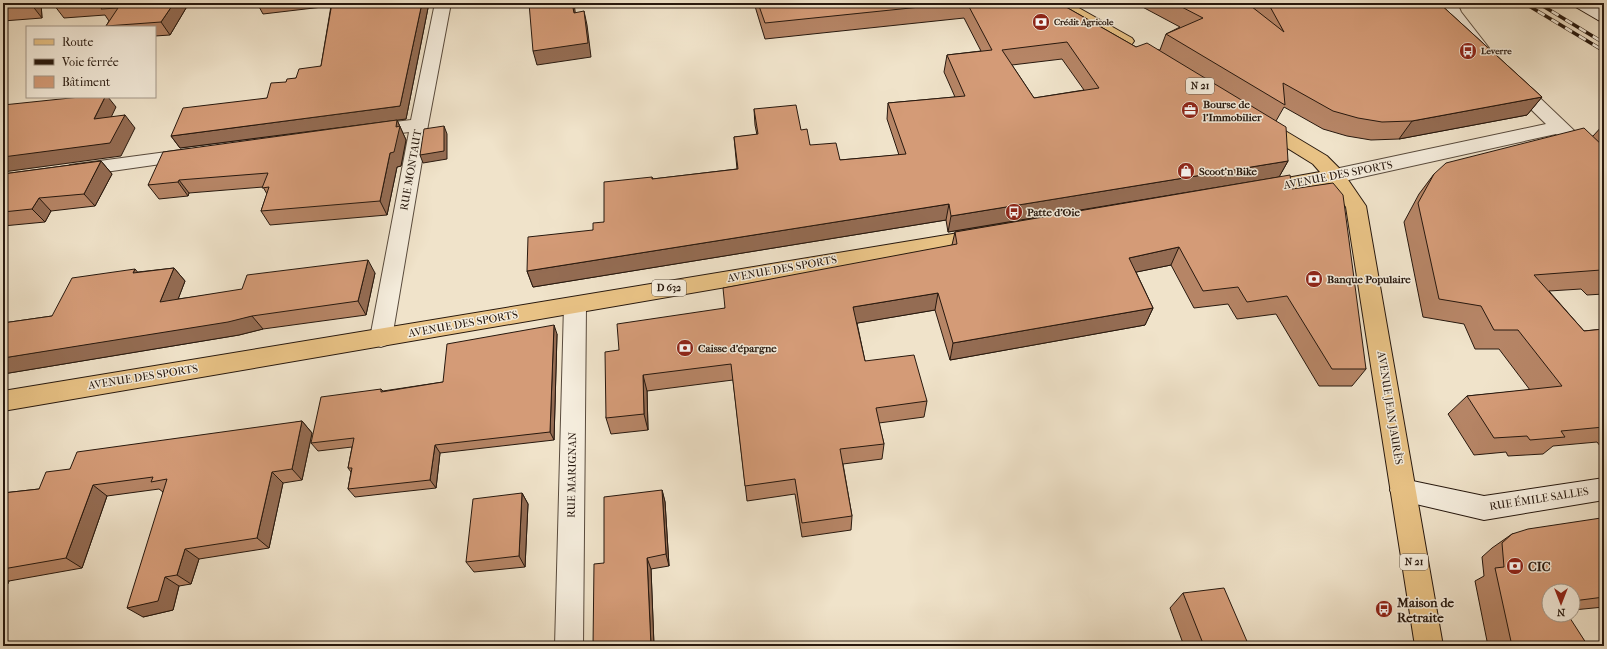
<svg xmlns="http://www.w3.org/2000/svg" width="1607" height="649" font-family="'IM FELL French Canon',serif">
	<rect width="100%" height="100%" fill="#f0e3ca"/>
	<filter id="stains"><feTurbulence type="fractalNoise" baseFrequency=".005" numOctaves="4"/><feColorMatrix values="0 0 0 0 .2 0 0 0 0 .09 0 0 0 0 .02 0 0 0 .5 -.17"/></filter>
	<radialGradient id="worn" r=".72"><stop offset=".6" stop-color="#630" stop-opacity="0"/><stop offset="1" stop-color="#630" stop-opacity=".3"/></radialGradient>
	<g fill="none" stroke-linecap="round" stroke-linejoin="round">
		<defs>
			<path id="street" d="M435,3H451L428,125L392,338L389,344L381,347L373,344L370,338L409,132L370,137L364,135L361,131L364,127L370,125L411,120Z
				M1441,3H1457L1461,12L1489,48L1487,52L1481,53L1475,52L1447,16Z
				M1514,78L1520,79L1604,159V176L1597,175L1556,134L1335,183L1328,181L1325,176L1328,171L1335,169L1546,124L1508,87L1505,83L1508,79Z
				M189,149L196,151L198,155L196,159L77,176L70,175L68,170L70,165L77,164Z
				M575,297L583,299L586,305L583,646H555L564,305L567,299Z"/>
			<path id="secondary" d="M1572,3H1591L1604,10V22L1598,20L1574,6Z
				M1604,478V500L1484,520L1403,501L1394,498L1390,490L1394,482L1403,479L1484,496Z"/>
			<path id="primary" d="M1051,3H1070L1132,38L1134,41L1132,44L1126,46L1120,44L1053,6Z
				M1261,118L1267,120L1327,156L1342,171L1366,206L1443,646H1415L1346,207L1330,183L1261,196L1254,194L1251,189L1254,184L1320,172L1313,164L1255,128L1252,124L1255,120Z
				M983,229L990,231L993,236L990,241L983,243L3,411V391Z"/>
		</defs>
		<use href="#street" stroke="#594b3d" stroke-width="2"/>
		<use href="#secondary" stroke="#27180e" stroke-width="2"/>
		<use href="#primary" stroke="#27180e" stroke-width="2"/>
		<use href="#street" fill="#f5eddd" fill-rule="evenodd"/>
		<use href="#secondary" fill="#f5eddd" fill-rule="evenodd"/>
		<use href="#primary" fill="#e8c285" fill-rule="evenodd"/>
		<defs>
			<path id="rail" d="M1524,3L1604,51
				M1538,3L1604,43"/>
		</defs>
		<use href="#rail" stroke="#27180e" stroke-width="3.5"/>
		<use href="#rail" stroke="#f5eddd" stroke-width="2.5" stroke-dasharray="8" stroke-linecap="butt"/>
	</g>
	<path fill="#b68566" stroke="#27180e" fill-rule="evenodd" d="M3,3H41L42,18L3,21Z
		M56,3H189L170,35L155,36V27H107L106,26L109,21L105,15L64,18L54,5Z
		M257,3H427L428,8L406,119L180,148L171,136L267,98L286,82L296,78L321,66L331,6L263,14Z
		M754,3H1059L1136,47L1160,50L1166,34L1180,27L1135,3H1247L1254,9L1251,3H1439L1542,97L1527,115L1399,139L1371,140L1347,136L1323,129L1284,107L1276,121L1288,161L1279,177L1292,189L1366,369L1352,386H1319L1276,314L1237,319L1228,304L1194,308L1171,265L1136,272L1153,308L1145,325L950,360L935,310L857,323L865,361L927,401L924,417L879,423L884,444L882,459L843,464L852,516L851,530L802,537L795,494L747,501L733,380L647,391L648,430L611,434L606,418L619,350L725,308L952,245L955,232L1264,180L948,232L946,220L533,287L527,271L593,230L604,222L652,177L653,179L737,169L734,137L757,135L755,125L754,109L801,130L810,145L840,160L899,155L887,119L888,103L955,97L944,72L947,55L981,51L964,18L765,39ZM1062,59L1084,90L1034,98L1012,65Z
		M397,120L406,140L401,166L397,167L387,215L270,225L261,211L267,194L263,187L189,193L188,196L159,199L148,185Z
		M1604,124V294L1587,295L1581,289L1549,291L1584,331L1604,329V451L1597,442L1553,446L1543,454L1508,456L1506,452L1474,455L1448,414L1467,396L1530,390L1499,349H1475L1464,324L1423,317L1404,222L1419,194L1434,174L1593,136Z
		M101,161L112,174L95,206L51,211L45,222L3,226V174Z
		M174,268L185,281L178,299L375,273L366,315L263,329L239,335L3,374V323L52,316L138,272Z
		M557,334L554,440L440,453L436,488L355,497L348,489L351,472L348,468L352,447L318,451L311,443L381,389L383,391L443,382Z
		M302,421L312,433L302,480L283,483L269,548L199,559L191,584L179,586L173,610L143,617L163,492L159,489L107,496L82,568L9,581L3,595V493L39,489L70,469Z
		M662,490L665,502L669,566L651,569L654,646H593L604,563Z
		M522,493L528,504L525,567L474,572L466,562Z
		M1604,523V607L1573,610V591H1549L1588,646H1488L1475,581L1484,576L1482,557L1492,548L1512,534Z
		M1183,593L1249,646H1184L1170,608Z"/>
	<path fill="#946c53" stroke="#27180e" d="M31,3H41L42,18L31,4Z
		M174,3H189L170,35L161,22Z
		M422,3H427L428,8L406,119L180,148L171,136L400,106Z
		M572,3H574L577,26L574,13Z
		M584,11L587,25L591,57L537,65L533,51Z
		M105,97H108L116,107L104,132L94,119Z
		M1542,97L1527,115L1399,139L1412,121Z
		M125,115L135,128L121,156L3,172V157Z
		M397,120L406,140L401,166L397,167L387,215L380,201Z
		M444,126L447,134V159L423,163L420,155Z
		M101,161L112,174L95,206L84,194Z
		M1288,161L1279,177L948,232L951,216Z
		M179,180L189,193L188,196L178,182Z
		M39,198L51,211L45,222L32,209Z
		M949,204L946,220L533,287L527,271Z
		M1179,247L1171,265L1122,275L1129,258Z
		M368,260L375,273L366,315L358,301Z
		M174,268L185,281L172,315L160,302Z
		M135,269L147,283L133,273Z
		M938,293L935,310L852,324L853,307Z
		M1153,308L1145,325L950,360L953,343Z
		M252,316L263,329L239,335L3,374V358Z
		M554,325L557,334L554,440L550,432Z
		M643,375L647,391L648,430L644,414Z
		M302,421L312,433L302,480L292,469Z
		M435,445L440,453L436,488L430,480Z
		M272,472L283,483L269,548L257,538Z
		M93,485L107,496L82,568L66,558Z
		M662,490L665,502L669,566L666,554Z
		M522,493L528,504L525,567L519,556Z
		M185,549L199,559L191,584L177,575Z
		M647,558L651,569L654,646H651Z
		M165,577L179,586L173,610L143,617L127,608Z
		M3,578L9,581L3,595Z"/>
	<path fill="#d49b77" stroke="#27180e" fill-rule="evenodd" d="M3,3H31V4L3,6Z
		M56,3H82L54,5Z
		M105,3H174L161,22L106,26L118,8L101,9Z
		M332,3H422L400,106L171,136L183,108L267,98L271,83L286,82L287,79L296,78L299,69L321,66Z
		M529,3H572L574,13L584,11L588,43L533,51Z
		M758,3H959L765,23Z
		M967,3H1059L1136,47L1147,43L1286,127L1288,161L951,216L949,204L527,271L528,237L593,230V223L604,222V182L652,177V179L738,169L734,137L758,134L754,109L796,105L801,130L807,129L810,145L836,143L840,160L906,154L888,103L965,96L947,55L992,50ZM1067,42L1099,88L1034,98L1002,50Z
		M1174,3H1247L1284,32L1268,3H1439L1542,97L1412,121L1382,122L1358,118L1333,111L1283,83L1285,105L1166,34L1203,18Z
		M80,97H105L94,119L125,115L110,143L3,157V105Z
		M397,120L396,127L400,126L394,152L390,153L380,201L261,211L269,187L262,188L268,173L179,180L178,182L148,185L163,152Z
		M444,126V151L420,155L424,129Z
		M1584,128L1604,147V273L1601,270L1534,275L1584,331L1604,329V427L1561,431L1565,437L1530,440L1527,436L1494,438L1467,396L1562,386L1518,330H1494L1481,306L1439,299L1418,203L1434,174L1446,163Z
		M101,161L84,194L39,198L32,209L3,212V174Z
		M1290,175L1292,189L1333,183L1343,195L1366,369H1332L1287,296L1247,302L1238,287L1203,291L1179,247L1129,258L1153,308L953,343L938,293L853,307L865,361L914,355L927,401L876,408L884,444L840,449L852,516L802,523L795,479L745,486L731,364L643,375L644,414L606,418L605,352L619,350L617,324L725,308L723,288L957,244L955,232Z
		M368,260L358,301L252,316L228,322L3,358V323L52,316L72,278L135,269L133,273L174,268L160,302L242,289L247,275Z
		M554,325L550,432L435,445L430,480L348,489L352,468H348L354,438L311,443L321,397L381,389V392L443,382L447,344Z
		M302,421L292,469L272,472L257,538L185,549L177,575L165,577L158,601L127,608L167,479L151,482L153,477L93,485L66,558L3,569V493L39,489L46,472L70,469L77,452Z
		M662,490L666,554L647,558L651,646H593L594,564L604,563V497Z
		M522,493L519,556L466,562L473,499Z
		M1601,518L1604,523V597L1573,601V591H1549V615H1568L1588,646H1512L1495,568L1504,567L1502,543L1512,534L1528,529Z
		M1224,588L1249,646H1204L1183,593Z"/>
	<defs>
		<symbol id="bank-disc" viewBox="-11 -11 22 22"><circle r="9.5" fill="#8f2418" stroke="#f5eddd"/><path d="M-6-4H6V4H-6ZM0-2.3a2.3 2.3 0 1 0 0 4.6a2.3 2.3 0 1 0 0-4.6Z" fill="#fff"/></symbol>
		<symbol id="bus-disc" viewBox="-11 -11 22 22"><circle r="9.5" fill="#8f2418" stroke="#f5eddd"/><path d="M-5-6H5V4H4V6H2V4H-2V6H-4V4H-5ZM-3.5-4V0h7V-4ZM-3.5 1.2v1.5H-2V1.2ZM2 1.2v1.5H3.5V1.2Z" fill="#fff"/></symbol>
		<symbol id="office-disc" viewBox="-11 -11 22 22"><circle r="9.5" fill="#8f2418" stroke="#f5eddd"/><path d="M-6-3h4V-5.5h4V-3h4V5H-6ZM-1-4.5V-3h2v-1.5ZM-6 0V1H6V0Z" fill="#fff"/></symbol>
		<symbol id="shop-disc" viewBox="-11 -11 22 22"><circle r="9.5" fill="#8f2418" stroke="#f5eddd"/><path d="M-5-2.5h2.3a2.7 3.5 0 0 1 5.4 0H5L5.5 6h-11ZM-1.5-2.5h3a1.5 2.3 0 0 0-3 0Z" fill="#fff"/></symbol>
	</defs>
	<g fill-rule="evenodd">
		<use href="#bank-disc" x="1031" y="12" width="20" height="20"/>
		<use href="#bus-disc" x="1458" y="41" width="20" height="20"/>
		<use href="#office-disc" x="1180" y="100" width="20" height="20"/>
		<use href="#shop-disc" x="1176" y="161" width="20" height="20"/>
		<use href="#bus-disc" x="1004" y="202" width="20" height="20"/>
		<use href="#bank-disc" x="1304" y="269" width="20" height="20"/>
		<use href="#bank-disc" x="675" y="338" width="20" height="20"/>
		<use href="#bank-disc" x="1505" y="556" width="20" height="20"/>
		<use href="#bus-disc" x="1374" y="599" width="20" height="20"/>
	</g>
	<g text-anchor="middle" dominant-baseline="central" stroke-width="3" stroke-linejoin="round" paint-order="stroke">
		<g font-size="9" font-weight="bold" fill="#27180e" stroke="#f5eddd" text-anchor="start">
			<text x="1054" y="22">Crédit Agricole</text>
			<text x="1481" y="51">Leverre</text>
		</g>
		<g fill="#f5eddd" stroke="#65584c" stroke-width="1">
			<rect x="1186" y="78" width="28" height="16" rx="3"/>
			<rect x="652" y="280" width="34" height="16" rx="3"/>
			<rect x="1400" y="554" width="28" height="16" rx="3"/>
		</g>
		<g font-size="10" font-weight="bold" fill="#27180e">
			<text x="1200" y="86">N 21</text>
			<text x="669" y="288">D 632</text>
			<text x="1414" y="562">N 21</text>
		</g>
		<g font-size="11" font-weight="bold" fill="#27180e" stroke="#f5eddd" text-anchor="start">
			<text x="1203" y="104">Bourse de<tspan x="1203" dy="13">l'Immobilier</tspan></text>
			<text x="1199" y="171">Scoot'n Bike</text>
			<text x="1027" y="212">Patte d'Oie</text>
			<text x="1327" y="279">Banque Populaire</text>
			<text x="698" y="348">Caisse d'épargne</text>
		</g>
		<g font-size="11" fill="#27180e" stroke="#f5eddd">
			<text transform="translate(411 170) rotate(-80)">RUE MONTAUT</text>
			<text transform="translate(1338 175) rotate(-11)">AVENUE DES SPORTS</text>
			<text transform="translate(782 269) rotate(-10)">AVENUE DES SPORTS</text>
			<text transform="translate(463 324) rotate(-10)">AVENUE DES SPORTS</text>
			<text transform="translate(143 377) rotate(-9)">AVENUE DES SPORTS</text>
			<text transform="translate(1390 408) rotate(81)">AVENUE JEAN JAURÈS</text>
			<text transform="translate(572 475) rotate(-89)">RUE MARIGNAN</text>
			<text transform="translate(1539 499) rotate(-9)">RUE ÉMILE SALLES</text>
		</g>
		<g font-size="13" font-weight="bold" fill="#27180e" stroke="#f5eddd" text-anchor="start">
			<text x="1528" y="566">CIC</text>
			<text x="1397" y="602">Maison de<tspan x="1397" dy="15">Retraite</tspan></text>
		</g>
	</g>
	<rect width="1607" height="649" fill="none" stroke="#f0e3ca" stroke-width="16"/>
	<rect x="4" y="4" width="1599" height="641" fill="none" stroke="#27180e" stroke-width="2"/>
	<rect x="8" y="8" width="1591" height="633" fill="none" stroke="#27180e"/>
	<rect x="26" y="26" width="130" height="72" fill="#f5eddd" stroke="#a3988a"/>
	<rect x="34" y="39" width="20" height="6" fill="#e8c285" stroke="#a3988a"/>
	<text x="62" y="46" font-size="12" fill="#27180e">Route</text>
	<rect x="34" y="59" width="20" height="6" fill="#27180e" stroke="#a3988a"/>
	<text x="62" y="66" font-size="12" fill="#27180e">Voie ferrée</text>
	<rect x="34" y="76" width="20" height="12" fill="#d49b77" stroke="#a3988a"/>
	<text x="62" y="86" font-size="12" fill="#27180e">Bâtiment</text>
	<g transform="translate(1561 603) rotate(180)"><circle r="19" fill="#f5eddd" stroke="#a3988a"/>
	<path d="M0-3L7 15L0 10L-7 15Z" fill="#8f2418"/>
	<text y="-6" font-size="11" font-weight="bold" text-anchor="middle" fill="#27180e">N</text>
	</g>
	<rect width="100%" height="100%" filter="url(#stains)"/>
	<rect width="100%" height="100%" fill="url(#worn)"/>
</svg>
